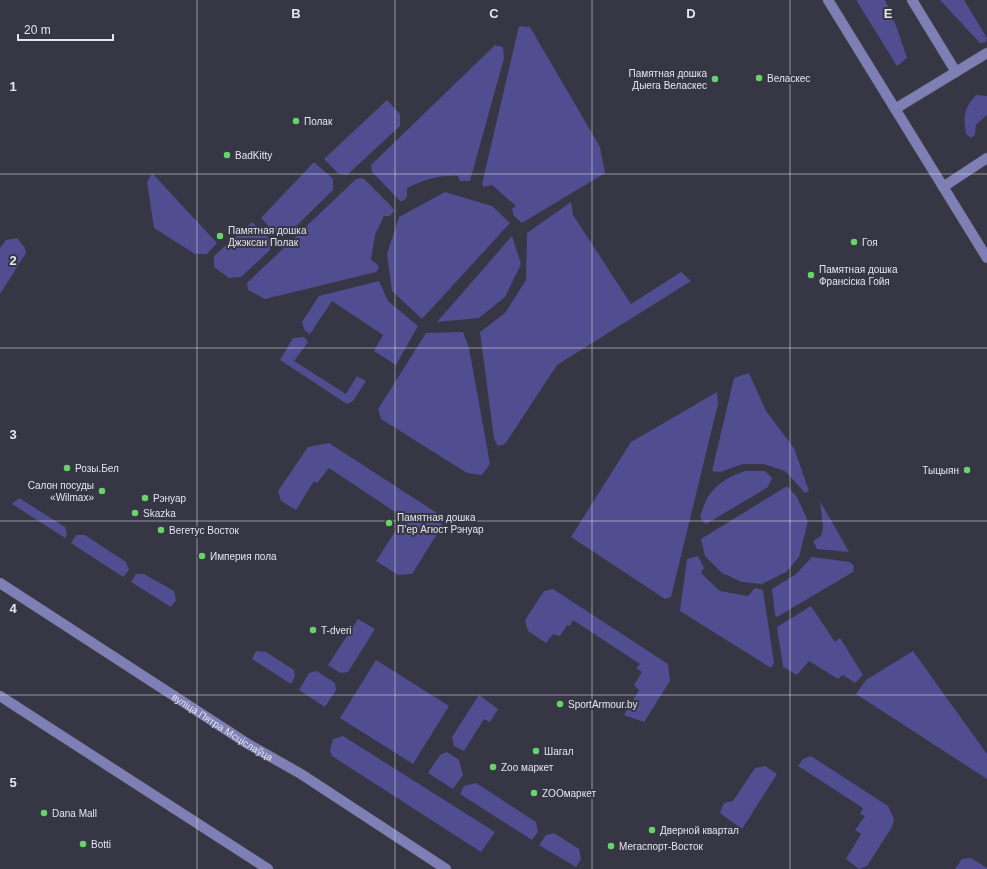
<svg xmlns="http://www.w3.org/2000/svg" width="987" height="869" font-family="Arial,sans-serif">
	<rect width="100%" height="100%" fill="#363645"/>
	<path fill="#504d90" d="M857,0H885L898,31L907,58L897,66L858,3Z
		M940,0H964L987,38L986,42L980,43Z
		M519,26L530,27L600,147L605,173L522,223L514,216L512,209L516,206L492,185L484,187L482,184Z
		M495,45L503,47L504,58L470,181H460L458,176C439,175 424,180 407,188V197L403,201H400L372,172L371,165Z
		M976,95L987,96V115L976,125L975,135L971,138L966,134C963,118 964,107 976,95Z
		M387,100L400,114V126L347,175L338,173L324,159Z
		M314,162L333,179V190L287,235L275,234L261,218Z
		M152,173L217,243L207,254H195L154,228L147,182Z
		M363,178L392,207L394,211L390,216H384L375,235L371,260L377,264L379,268L376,272L265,299L248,290L247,283L356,179Z
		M445,192L492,206L510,223L422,319L392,291L387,254L399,217Z
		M571,202L573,215L631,304L681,272L691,281L557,365L505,444L498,446L494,439L480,332L505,313L526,280L527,233Z
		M252,222L270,239V250L241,277L229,278L214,267V256Z
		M512,236L521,264L505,297L479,318L437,322Z
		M17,238L25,248L26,253L0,294V248L6,240Z
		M379,281L388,301L418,326L396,365L374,351L383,335L332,301L310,334L305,331L302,322L319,296Z
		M463,332L469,348L490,464L482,475L467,473L381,419L378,409L426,333Z
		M304,337L308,342L294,361L346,394L357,376L366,381L353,401L347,404L280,360L293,338Z
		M749,373L766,411L794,448L809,491L805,493L785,471L764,464H743L720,472L712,471L734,378Z
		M717,392L718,404L671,597L665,599L571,537L631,442Z
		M329,443L440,515L442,526L412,574L398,575L376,561L404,518L329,468L317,483L314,481L296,510L281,501L278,491L308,447Z
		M745,471H765L772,478L768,487L706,524L700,518C706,492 719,480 745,471Z
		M787,486L797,497L808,521L799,557L786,572L762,584L742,582L722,573L705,556L701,539Z
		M19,498L65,527L67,535L65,538L12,504Z
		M820,501L849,552L817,549L813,541L821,536L823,527Z
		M76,535H85L126,562L129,570L123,577L71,543Z
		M698,556L704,568L701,573L720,591L748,596L755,588L763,590L774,663L771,668L680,611L687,559Z
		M812,557L850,562L854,566L853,572L777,617L775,615L772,589L796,574Z
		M136,574H144L174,591L176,600L171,607L131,582Z
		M553,589L668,664L670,681L644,722L624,715L639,690L634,685L642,672L636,668L640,664L573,620L570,626L567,625L560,636L553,634L546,643L528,631L525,620L544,591Z
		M811,606L835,642L840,638L863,675L855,683L843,675L838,679L809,661L797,675L783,667L777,627Z
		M358,619L375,629L348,672L340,673L328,665Z
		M256,651L266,652L294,670L295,677L291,684L252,659Z
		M913,651L987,754V779L856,694L866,680Z
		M376,660L449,706L413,764L340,718Z
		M317,671L335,683L336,690L325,707L299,690L309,673Z
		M479,695L498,709L490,722L484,719L464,751L454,746L452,737Z
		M343,736L495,832L481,852L332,756L330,750L333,739Z
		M447,752L459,760L463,775L453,789L428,773L440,755Z
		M811,756L888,806L894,819L892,827L867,866L859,869L846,859L861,834L855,830L865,816L860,814L863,808L798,766L803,759Z
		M765,766L777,774L742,829L720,813L724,803L733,801L755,768Z
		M476,783L536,822L538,832L532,840L460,794L464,786Z
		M554,833L579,849L581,859L576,867L539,845L546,835Z
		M971,858L987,868V869H955L962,859Z"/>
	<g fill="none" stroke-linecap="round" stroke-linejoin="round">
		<defs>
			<g id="minor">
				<path d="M828,0L987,258"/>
				<path d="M912,0L956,72"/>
				<path d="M895,109L987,53"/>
				<path d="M943,187L987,158"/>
				<path id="s1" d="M0,583L248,744L301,774L446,869"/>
				<path d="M0,696L268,869"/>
			</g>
		</defs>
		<use href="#minor" stroke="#525260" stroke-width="11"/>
		<use href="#minor" stroke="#7e7fb4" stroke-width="10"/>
	</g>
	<path fill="none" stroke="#e5e5ef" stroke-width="1" stroke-opacity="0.55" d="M197,0V869M395,0V869M592,0V869M790,0V869M0,174H987M0,348H987M0,521H987M0,695H987"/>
	<g fill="#66d467" stroke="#363645" stroke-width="1.5">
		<circle cx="759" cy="78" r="4"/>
		<circle cx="715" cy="79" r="4"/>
		<circle cx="296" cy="121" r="4"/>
		<circle cx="227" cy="155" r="4"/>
		<circle cx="220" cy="236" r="4"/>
		<circle cx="854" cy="242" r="4"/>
		<circle cx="811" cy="275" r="4"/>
		<circle cx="67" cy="468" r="4"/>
		<circle cx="967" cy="470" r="4"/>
		<circle cx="102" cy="491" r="4"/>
		<circle cx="145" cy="498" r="4"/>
		<circle cx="135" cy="513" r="4"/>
		<circle cx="389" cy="523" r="4"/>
		<circle cx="161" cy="530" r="4"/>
		<circle cx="202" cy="556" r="4"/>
		<circle cx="313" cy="630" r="4"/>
		<circle cx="560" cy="704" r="4"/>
		<circle cx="536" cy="751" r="4"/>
		<circle cx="493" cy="767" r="4"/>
		<circle cx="534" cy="793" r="4"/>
		<circle cx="44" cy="813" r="4"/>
		<circle cx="652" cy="830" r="4"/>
		<circle cx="83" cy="844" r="4"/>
		<circle cx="611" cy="846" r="4"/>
	</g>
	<g text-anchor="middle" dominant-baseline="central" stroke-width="4" stroke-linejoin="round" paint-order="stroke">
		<g font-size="10" fill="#e5e5ef" stroke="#363645" text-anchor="start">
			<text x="707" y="73" text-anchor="end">Памятная дошка<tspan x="707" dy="12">Дыега Веласкес</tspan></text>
			<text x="767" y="78">Веласкес</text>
			<text x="304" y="121">Полак</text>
			<text x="235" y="155">BadKitty</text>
			<text x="228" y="230">Памятная дошка<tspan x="228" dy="12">Джэксан Полак</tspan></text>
			<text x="862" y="242">Гоя</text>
			<text x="819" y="269">Памятная дошка<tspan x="819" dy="12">Франсіска Гойя</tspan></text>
			<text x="75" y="468">Розы.Бел</text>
			<text x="959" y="470" text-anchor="end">Тыцыян</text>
			<text x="94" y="485" text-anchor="end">Салон посуды<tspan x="94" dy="12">«Wilmax»</tspan></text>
			<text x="153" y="498">Рэнуар</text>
			<text x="143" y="513">Skazka</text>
			<text x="397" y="517">Памятная дошка<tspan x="397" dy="12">Пʼер Агюст Рэнуар</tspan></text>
			<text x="169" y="530">Вегетус Восток</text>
			<text x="210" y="556">Империя пола</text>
			<text x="321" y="630">T-dveri</text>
			<text x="568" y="704">SportArmour.by</text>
			<text x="544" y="751">Шагал</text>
			<text x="501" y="767">Zoo маркет</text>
			<text x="542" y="793">ZOOмаркет</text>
			<text x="52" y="813">Dana Mall</text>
			<text x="660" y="830">Дверной квартал</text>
			<text x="91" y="844">Botti</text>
			<text x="619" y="846">Мегаспорт-Восток</text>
		</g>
		<g font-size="10" fill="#e5e5ef" stroke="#363645">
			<text stroke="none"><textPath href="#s1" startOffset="265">вуліца Пятра Мсціслаўца</textPath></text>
		</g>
	</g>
	<g font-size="13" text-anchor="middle" font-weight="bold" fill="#e5e5ef" stroke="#363645" stroke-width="4" stroke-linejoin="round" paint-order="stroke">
		<text x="296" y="18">B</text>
		<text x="494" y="18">C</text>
		<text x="691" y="18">D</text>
		<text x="888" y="18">E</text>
		<text x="13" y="91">1</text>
		<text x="13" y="265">2</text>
		<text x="13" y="439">3</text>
		<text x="13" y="613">4</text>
		<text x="13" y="787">5</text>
	</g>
	<path d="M18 34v6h95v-6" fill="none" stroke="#e5e5ef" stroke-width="2"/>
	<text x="24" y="34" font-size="12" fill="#e5e5ef" stroke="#363645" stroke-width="3" paint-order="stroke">20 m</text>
</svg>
